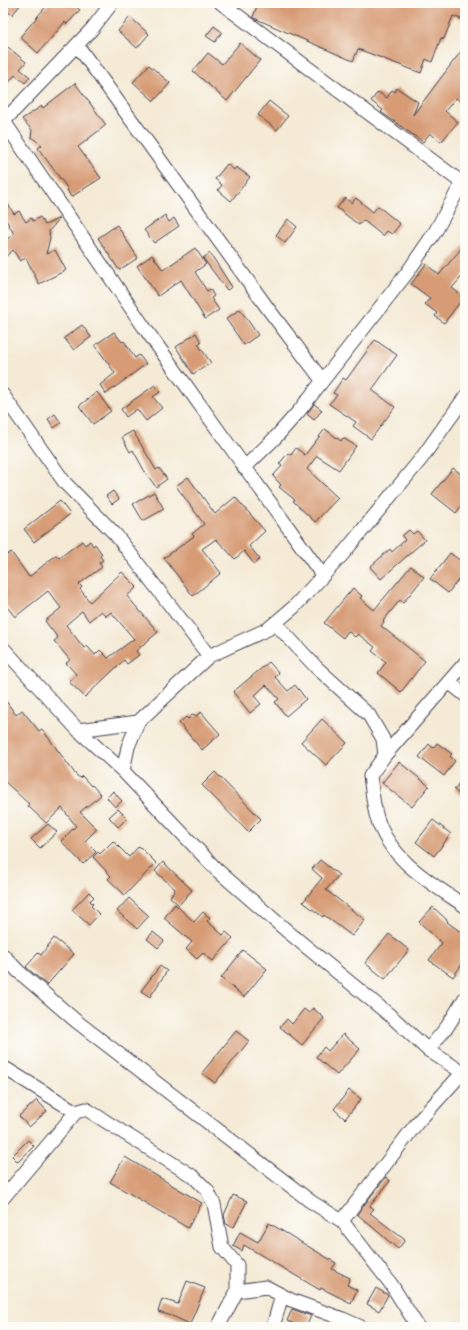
<svg xmlns="http://www.w3.org/2000/svg" width="468" height="1330" font-family="Itim,sans-serif">
	<rect width="100%" height="100%" fill="#fdfcf7"/>
	<filter id="ink" filterUnits="userSpaceOnUse"><feTurbulence type="fractalNoise" baseFrequency=".025" numOctaves="2"/><feDisplacementMap in="SourceGraphic" scale="8" xChannelSelector="R" yChannelSelector="G"/><feConvolveMatrix kernelMatrix="1 2 1 2 8 2 1 2 1" color-interpolation-filters="sRGB"/></filter>
	<filter id="wash" filterUnits="userSpaceOnUse"><feTurbulence type="fractalNoise" baseFrequency=".012" numOctaves="4" result="noise"/><feDisplacementMap in="SourceGraphic" scale="16" xChannelSelector="R" yChannelSelector="G"/><feGaussianBlur stdDeviation="0.9" result="paint"/><feColorMatrix in="noise" values="0 0 0 0 0 0 0 0 0 0 0 0 0 0 0 0 0 1.4 0 .05"/><feComposite in="paint" operator="in"/></filter>
	<g filter="url(#wash)">
		<rect width="100%" height="100%" fill="#f4ead5"/>
		<g id="blocks">
			<path fill="#d79c76" fill-rule="evenodd" d="M3,3H22L12,15L3,8Z
				M49,3H72L80,10L67,24L65,22L38,53L20,37Z
				M258,3H458L465,6V8L461,19L453,16L444,39L441,38L432,62L426,59L421,73L358,49L353,61L254,18L253,17Z
				M130,17L149,34L137,48L118,31Z
				M214,26L222,32L215,42L206,36Z
				M3,43L26,62L20,69L30,77L25,83L15,75L3,89V70L6,66L3,63Z
				M240,43L260,60L227,101L193,71L208,53L222,64Z
				M465,46V105L456,98L445,111L458,122L441,142L430,133L423,142L381,112L383,110L371,101L378,92L387,98L392,90L395,92L397,88L418,102L413,115Z
				M149,65L170,83L154,101L133,82Z
				M75,83L106,125L78,147L101,178L71,197L67,190L68,189L38,148L42,145L31,137L32,130L22,119L42,106L43,108Z
				M269,101L288,116L277,130L258,115Z
				M227,164L234,170L236,167L250,177L231,201L218,190L222,185L215,179Z
				M3,196L14,214L19,211L26,222L31,218L33,221L40,217L45,225L60,218L49,231L50,238L46,254L55,250L66,270L39,284L26,258L20,261L13,250L3,259V242L14,234L3,215Z
				M345,198L352,203L356,198L373,212L378,206L400,224L392,234L387,231L383,236L363,220L359,225L337,208Z
				M165,215L169,222L174,218L179,226L154,243L144,230Z
				M288,219L297,227L285,243L276,235Z
				M117,225L138,258L119,270L98,238Z
				M465,244V273L452,288L464,297L444,323L435,316L437,313L425,304L430,298L411,284L426,264L439,275Z
				M195,248L206,264L195,272L207,291L210,289L214,296L211,298L219,310L205,319L181,280L158,296L137,266L152,255L163,270Z
				M210,253L232,287L227,290L203,258Z
				M240,309L258,335L244,345L226,319Z
				M82,325L91,337L74,350L64,338Z
				M114,332L122,342L124,341L135,358L139,355L146,364L106,394L100,385L115,373L95,345Z
				M196,333L201,342L198,344L211,363L193,374L176,347Z
				M375,340L397,355L372,390L395,407L371,439L353,426L356,422L329,404L337,395L333,393L343,378L346,380Z
				M155,385L160,392L153,397L162,408L146,421L137,409L126,417L121,409Z
				M97,392L111,411L93,424L79,406Z
				M314,404L322,410L314,420L307,414Z
				M55,414L61,423L54,428L48,419Z
				M325,429L341,441L343,438L356,446L339,470L317,456L307,469L338,498L315,522L293,501L295,500L279,487L281,485L273,476L282,466L279,464L288,453L291,455L296,448L305,455Z
				M133,431L156,470L159,468L167,479L156,487L145,472L133,450L130,452L122,437Z
				M453,468L465,477V501L456,513L432,494Z
				M188,477L215,514L235,497L265,531L249,546L260,559L254,564L244,551L235,559L216,539L202,549L221,573L193,596L164,558L194,536L192,534L204,524L176,486Z
				M113,491L119,499L112,504L106,496Z
				M154,492L164,509L143,521L133,504Z
				M60,501L70,514L34,542L24,529Z
				M409,530L413,534L417,531L425,540L381,579L370,567L390,549L392,552L405,540L402,536Z
				M82,541L85,545L90,541L93,546L95,544L102,554L100,556L103,560L99,563L102,567L79,584L82,587L80,589L90,602L122,572L137,587L127,596L158,632L136,651L139,655L127,664L124,660L85,697L69,682L76,674L66,663L70,660L54,641L58,638L45,621L61,608L48,591L15,617L3,602V558L11,552L29,577L56,555L59,558ZM82,611L89,621L101,611L106,616L111,612L134,639L108,658L100,650L95,655L87,646L84,648L66,625Z
				M450,553L465,564V571L448,593L430,579Z
				M411,566L424,577L403,603L400,600L383,621L384,622L381,626L425,661L401,692L378,673L386,662L372,651L375,647L358,634L355,637L348,631L343,638L324,623L353,588L362,596L360,598L374,610Z
				M269,662L279,673L275,677L288,691L295,685L306,699L286,716L275,702L279,699L266,685L254,696L261,704L250,713L233,692Z
				M3,697L16,715L22,710L39,731L42,729L76,775L80,778L82,776L91,786L92,785L101,795L80,812L97,829L85,841L96,852L83,864L61,841L76,826L62,808L46,823L28,806L29,804L3,780Z
				M201,712L220,734L202,750L179,723L186,717L188,719L192,715L196,716Z
				M322,719L347,743L326,765L301,742Z
				M437,743L452,754L450,756L455,761L444,776L419,757L429,744L433,748Z
				M399,762L429,786L412,807L382,783Z
				M215,772L261,819L248,832L202,785Z
				M465,776V799L454,790Z
				M113,791L122,801L115,807L107,798Z
				M118,809L127,818L118,827L109,817Z
				M433,820L451,834L434,856L416,842Z
				M48,824L57,832L40,848L31,839Z
				M113,841L129,857L139,846L156,863L125,895L108,879L111,876L93,857L98,852L100,854Z
				M320,860L339,875L326,890L365,920L352,936L324,915L323,917L303,902L322,878L312,869Z
				M163,862L192,890L179,905L170,897L175,889L155,871Z
				M89,892L94,897L90,901L93,904L91,906L99,914L89,925L72,910Z
				M129,898L149,916L137,929L117,911Z
				M175,904L194,922L203,912L210,918L207,921L223,935L226,932L233,938L213,961L203,953L197,959L186,949L192,942L164,918Z
				M433,907L448,921L447,922L465,935V960L453,977L429,960L442,943L419,922Z
				M153,932L164,941L158,948L147,939Z
				M389,934L409,950L385,979L365,963Z
				M54,938L74,954L47,985L26,967L38,953L41,955Z
				M243,950L267,969L244,997L221,978Z
				M160,966L167,971L150,997L141,991Z
				M313,1008L324,1018L302,1045L280,1027L287,1019L292,1024L304,1009L309,1013Z
				M236,1031L249,1041L215,1083L202,1073Z
				M343,1034L360,1049L337,1075L316,1057L324,1047L328,1051Z
				M349,1090L361,1099L345,1119L334,1109Z
				M37,1100L47,1111L29,1127L19,1116Z
				M28,1140L34,1146L18,1162L12,1156Z
				M125,1157L202,1203L188,1228L110,1182Z
				M386,1177L390,1181L370,1206L374,1209L370,1213L405,1240L398,1249L357,1214Z
				M233,1195L247,1201L234,1227L226,1224L224,1215Z
				M269,1223L336,1263L332,1269L350,1278L347,1285L357,1290L351,1303L321,1288L320,1290L244,1245L242,1251L233,1246L240,1232L258,1242Z
				M187,1281L205,1288L190,1324L172,1316L158,1312L162,1299L178,1304Z
				M376,1288L388,1295L379,1311L367,1304Z
				M292,1309L311,1316L306,1327H300L287,1321Z"/>
		</g>
	</g>
	<g filter="url(#ink)">
		<use href="#blocks" fill-opacity="0" stroke="#424052" stroke-width="1"/>
		<g fill="none" stroke-linecap="round" stroke-linejoin="round">
			<defs>
				<path id="minor" d="M221,3L465,185
					M77,45L269,310L322,380
					M3,120L144,327L323,576
					M4,121L92,29L112,3
					M3,395L65,483L116,535L209,656
					M244,468L276,437L299,411L407,273L435,232L462,183
					M275,623L316,667L369,715L383,739L385,755L370,776C372,789 373,805 377,818C390,860 431,883 465,906
					M3,648L78,730L123,771L217,870L287,931L392,1017L428,1050L465,1074
					M450,683L465,695
					M78,730L138,722
					M385,755L465,663
					M123,771L128,747L138,722L209,656L268,629L294,607L342,555L421,459L465,397
					M3,955L18,971L76,1021L310,1201L342,1221L391,1284L418,1327
					M428,1050L447,1027L465,998
					M3,1067L76,1112
					M3,1198L76,1112L86,1109L194,1177L207,1190L214,1204L222,1247L237,1265V1291L218,1327
					M342,1221L417,1123L463,1072
					M237,1291L266,1287L291,1300L343,1319L361,1327
					M273,1327L282,1295"/>
			</defs>
			<use href="#minor" stroke="#424052" stroke-width="15"/>
			<use href="#minor" stroke="#fff" stroke-width="13"/>
		</g>
	</g>
	<rect width="468" height="1330" fill="none" stroke="#fdfcf7" stroke-width="16"/>
</svg>
